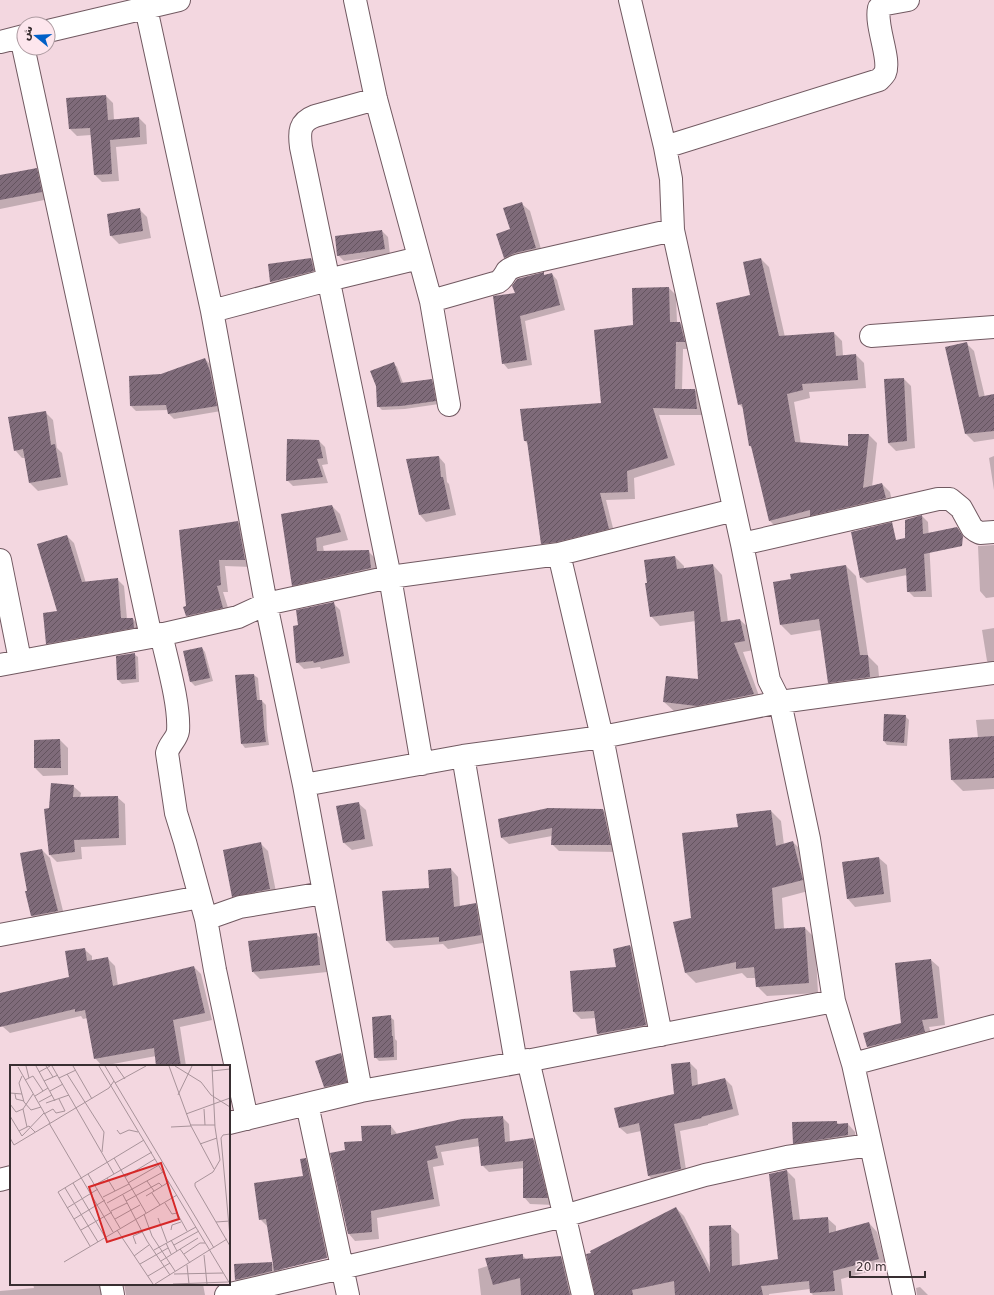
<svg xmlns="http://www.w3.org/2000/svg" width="994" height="1295" font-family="'DejaVu Sans','Noto Naskh Arabic',sans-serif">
	<defs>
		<pattern id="building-hatch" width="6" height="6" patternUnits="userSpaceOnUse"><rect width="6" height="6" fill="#7f6b7a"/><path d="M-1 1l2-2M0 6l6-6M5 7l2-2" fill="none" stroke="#64545f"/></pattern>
	</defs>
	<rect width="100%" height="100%" fill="#f3d7e0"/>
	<path fill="#0003" fill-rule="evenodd" d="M106,96L113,103L114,120L139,118L146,125L147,144L116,147L119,181L102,182L95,175L91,135L77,136L70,129Z
		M36,169L44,177L49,199L0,209V176Z
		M522,204L530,211L543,256L512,265L505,257L511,230Z
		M139,209L147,217L151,238L119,244L111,236L108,215Z
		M382,231L388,237L390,255L344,261L338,255Z
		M311,259L319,267L321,278L279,290L271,282L269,265Z
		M761,259L769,267L785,337L834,333L842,341L843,356L856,355L864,363L866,388L809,392L810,398L794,402L801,444L849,447L869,435L877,443L872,487L882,484L890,492L893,506L778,529L770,521L753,449L750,446L743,408L739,404L751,296Z
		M543,274L546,276L552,274L557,280L565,310L525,321L532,365L508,369L503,363L516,294Z
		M669,288L676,295L677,323H680L687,330L691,349H683L682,390H695L702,397L704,415H659L675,465L634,478L635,499L606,500L615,536L549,551L542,543L529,445L525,441L602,404L634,326Z
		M966,343L974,351L985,397L994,395V439L974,442L966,434Z
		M205,359L210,364L215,376L221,411L174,419L169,414L168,410L136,411L131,406L161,375Z
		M393,363L397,367L403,383L431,380L435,384L439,404L405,409L382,410L378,406Z
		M904,379L911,386L915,448L896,451L888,443Z
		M45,412L53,420L57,448L62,453L68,485L38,491L30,483L25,458H22L15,450Z
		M319,441L325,447L328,464L322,465L328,483L293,486L287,480Z
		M994,456V490L989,458Z
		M439,457L445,464L447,482L449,484L456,515L426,522L420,515L408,460Z
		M332,506L340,514L348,540L323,546L324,552L368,551L376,559L378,576L301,593L293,585L283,514Z
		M922,516L928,522L932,597H914L908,591L907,575L867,583L861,578L906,549V520Z
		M238,522L245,529L252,567L225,566L228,592H223L230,614L194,623L187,616V607Z
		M67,536L74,543L86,583L117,579L124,586L127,619H133L140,626V634L54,650L47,643L59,612Z
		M994,545V597L986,598L980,591L978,546Z
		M675,557L684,566V569L713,565L722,575L728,622L740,620L750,629L754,650L743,652L762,704L707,715L674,711L664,702L699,681L696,621L660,626L651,616Z
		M846,566L856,576L868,656L878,666L880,687L839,693L829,682L821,630L791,635L781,625Z
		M333,603L340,610L350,663L321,669L320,667L304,669L297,662L299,626Z
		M994,628V668L987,661L982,630Z
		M202,648L205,652L213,681L195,686L191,682L184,652Z
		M134,654L138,657L139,682L122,684L118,680Z
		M254,675L258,678L260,701H262L266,705L267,731L269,745L245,748L242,744Z
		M905,716L909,720L907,746L887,745L884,741Z
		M994,719V789L963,791L952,780L950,740L978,738L976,720Z
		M60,740L68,748V775L43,776L35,768Z
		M73,786L81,793L80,798L117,797L125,804L126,845L81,847L82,859L57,862L50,855L45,810L50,809Z
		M358,803L366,810L373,846L352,850L344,843Z
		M603,810L610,816L617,852L559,851L552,844V836L509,844L502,838Z
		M771,811L781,821L784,845L793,842L803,852L812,890L782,898L784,929L805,928L815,938L818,993L767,996L757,986L756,978H747L742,973L696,983L686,973L675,923L692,919L739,828Z
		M260,843L268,851L277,897L241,904L233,896Z
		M42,850L50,858L65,919L40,924L32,916L26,892L28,891Z
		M879,858L887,865L891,902L855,907L848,899L843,862Z
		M451,869L458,877L460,907L475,904L483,911L488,942L448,949L443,944L394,948L387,941L430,888Z
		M317,935L325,942L327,972L260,979L253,972Z
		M630,946L637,953L653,1032L605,1041L598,1034L596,1018L581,1019L574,1012L618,968Z
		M84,949L92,956V961L107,958L115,966L118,986L194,967L201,974L212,1020L180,1027L186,1066H157L156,1056L102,1066L95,1058L88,1018L83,1019L81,1016L10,1033L2,1026L0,1015V994L70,977Z
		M931,960L939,967L945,1025L929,1027L933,1039L876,1054L868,1047L902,1023Z
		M390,1017L394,1020L395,1039L397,1041V1060L379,1061L375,1057Z
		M341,1054L349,1061L354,1089L332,1094L324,1087Z
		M690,1063L697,1070L698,1086L725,1079L732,1086L739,1115L708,1124V1125L680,1131L687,1176L655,1182L648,1175L641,1131L627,1134L620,1128L675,1095Z
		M502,1117L509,1124L510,1142L533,1139L540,1146L554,1205L530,1204L524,1197V1168L489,1172L482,1165L480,1146L441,1152L444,1165L433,1167L440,1206L377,1218L379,1239L355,1241L349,1234L346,1151L391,1126L397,1134Z
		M836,1122L839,1124H848L855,1132L856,1143L801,1151L794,1143Z
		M305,1159L315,1169L337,1268L244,1287L236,1280L272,1263L274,1265L269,1228L260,1219L304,1177ZM332,1256V1258L282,1270V1268Z
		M787,1171L795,1179L800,1220L827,1218L836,1226V1232L869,1223L877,1232L886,1267L841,1279L843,1295H813L811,1293L810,1289L769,1294V1295H596L592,1254L676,1208L684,1216L711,1269L730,1226L739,1234L740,1266L779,1260Z
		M522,1255L527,1260L561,1257L569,1265L576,1295H481L478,1269Z
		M33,1284H111L107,1295H0V1291L34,1288Z
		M124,1284H203L205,1295H126Z
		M920,1287L928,1295H917L916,1288Z"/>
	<path fill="url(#building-hatch)" d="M106,95L108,120L139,117L140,137L110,140L112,174L94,175L90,128L69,129L66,98Z
		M37,168L42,192L0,200V175Z
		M522,202L536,248L515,253L504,258L496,234L510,229L503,208Z
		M140,208L143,231L110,236L107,214Z
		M382,230L385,249L337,256L335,236Z
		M311,258L314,271L270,282L268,264Z
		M761,258L779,336L834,332L836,356L856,354L858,380L802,384L803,390L787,394L795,442L848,446V434H869L863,488L882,483L886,498L810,516V510L769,521L751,446H749L742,404L738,405L716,303L750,295L743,262Z
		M544,272V275L552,273L560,305L520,316L527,360L502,364L493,296L515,293L512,286L517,279Z
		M669,287L670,322H680L685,342H676L675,389H695L697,409L653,408L668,458L627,471L628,492L600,493L609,529L557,542L541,544L527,441H524L520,409L601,403L594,330L633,325L632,288Z
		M967,342L979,397L994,394V431L965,434L945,347Z
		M205,358L210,371L217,406L168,414L166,405L130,406L129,376L161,374Z
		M394,362L401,383L432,379L436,401L401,406L377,407L376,386L370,371Z
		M904,378L907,441L888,443L884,379Z
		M46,411L51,445L55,444L61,477L29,483L23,449L14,451L8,417Z
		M287,439L319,440L323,458L317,459L323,477L286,481Z
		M439,456L441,477H443L450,509L419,515L406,459Z
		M332,505L341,532L316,538L317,551L369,550L371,568L292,586L281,514Z
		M922,515L923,534L957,527L963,536L962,546L924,554L926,591L907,592L906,568L860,578L851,532L892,522L896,540L905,538V520Z
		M238,521L245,560H219L221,585L217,586L223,608L186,616L183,607L186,606L179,530Z
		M67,535L82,582L118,578L121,618H133L134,628L46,644L43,613L57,611L37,544Z
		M675,556L677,569L713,564L721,622L740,619L745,641L734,643L754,694L697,706L663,702L666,676L698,679L694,611L650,617L645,583H647L644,560Z
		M846,565L860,655H868L870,677L828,683L819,619L780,625L773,582L791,579L790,574Z
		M334,602L344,656L314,663L313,661L296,663L293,626L298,625L296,610Z
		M202,647L210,678L190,682L183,651Z
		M135,653L136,679L117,680L116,656Z
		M254,674L257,700H262L264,727L266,742L241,744L235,675Z
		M884,714L906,715L904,743L883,741Z
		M994,736V778L951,780L949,739Z
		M60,739L61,768H34V740Z
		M51,783L74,785L73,797L118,796L119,838L74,840L75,852L49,855L44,809L49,808Z
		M359,802L365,839L343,843L336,806Z
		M548,808L603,809L611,845H551L552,828L501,838L498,819Z
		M771,810L776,846L793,841L803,880L772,888L775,929L805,927L809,983L756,987L754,967L736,969V962L685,973L673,922L691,918L682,833L738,827L736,814Z
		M261,842L270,889L232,897L223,850Z
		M42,849L58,911L31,916L25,891H27L20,853Z
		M879,857L884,894L847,899L842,862Z
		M451,868L454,907L476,903L481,935L439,942V937L386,941L382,891L429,888L428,870Z
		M317,933L320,965L252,972L248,941Z
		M630,945L646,1025L597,1034L594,1011L573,1012L570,971L616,967L613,949Z
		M85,948L87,961L108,957L113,986L194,966L205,1013L173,1020L181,1066H156L154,1048L94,1059L85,1010L75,1012V1009L0,1027V993L69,977L65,951Z
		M931,959L938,1018L922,1020L925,1032L867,1047L863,1033L901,1023L895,963Z
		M391,1015L392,1036H393L394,1057L374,1058L372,1017Z
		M341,1053L347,1082L324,1087L315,1061Z
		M690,1062L692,1086L725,1078L733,1109L701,1117L702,1118L674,1124L681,1169L648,1176L639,1123L619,1128L614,1108L674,1094L671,1064Z
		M503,1116L505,1142L533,1138L548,1198H523V1161L481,1166L478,1138L435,1146L438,1158L427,1161L434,1199L371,1211L372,1232L348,1234L330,1153L345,1150L344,1142L362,1141L361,1126L391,1125V1135L462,1119Z
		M837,1121V1124L848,1123V1135L793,1144L792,1122Z
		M306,1158L327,1258L274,1271L266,1219L259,1220L254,1183L303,1176L300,1159Z
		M787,1170L793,1220L828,1217L829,1233L869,1222L879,1259L833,1271L835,1291L810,1293L809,1281L761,1286L763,1295H675L674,1281L632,1290L633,1295H595L586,1254L591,1253L590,1251L676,1207L710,1273L709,1226L731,1225L732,1266L778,1259L769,1174Z
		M523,1254V1259L561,1256L570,1295H521L520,1278L493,1285L485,1258Z
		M272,1262V1271L235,1280L234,1264Z"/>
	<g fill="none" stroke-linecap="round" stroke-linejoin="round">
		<defs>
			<path id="street" d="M355,0L376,99L431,301L449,405
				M630,0L665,147L671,179L673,230L742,544L769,680L780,702L809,839L834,1001L853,1064L904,1295
				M146,8L212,311L266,604L304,785L361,1091
				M48,31L179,0
				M21,37L151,637
				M0,42L24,36
				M376,99L315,116C299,122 299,132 301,147L390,577L422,764
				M665,147L879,80C881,78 884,75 885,73C891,59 875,26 879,8L886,4L908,0
				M431,301L498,282C503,279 504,276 507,271C510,268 516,266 520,265L673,230
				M212,311L328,280L419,258
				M871,336L994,327
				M742,544L938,499H950L961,508L972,528L976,531L980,533L994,532
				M559,554L602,737L661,1035
				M0,560L20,660
				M161,634C167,661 180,705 178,731C177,739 169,744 167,753L176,813L185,842L206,919L215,970L247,1119
				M0,665L151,637L238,617L266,604L390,577L559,554L734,510
				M463,756L516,1063
				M304,785L463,756L602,737L780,702L994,673
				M206,919L240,907L324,893
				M0,935L200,897
				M528,1060L583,1295
				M853,1064L994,1026
				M307,1104L348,1295
				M229,1123L361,1091L516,1063L834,1001
				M0,1180L11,1177
				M111,1284L113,1295
				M226,1295L564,1216L705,1175L787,1157L870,1145"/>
		</defs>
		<use href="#street" stroke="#715961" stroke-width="24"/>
		<use href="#street" stroke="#fff" stroke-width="22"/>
	</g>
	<g transform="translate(10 1065)">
		<rect width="220" height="220" fill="#f3d7e0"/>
		<path fill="none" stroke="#a8939a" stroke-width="1" d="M16,1L19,13M26,1L45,36M36,1L43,12M42,1L104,109M63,1L82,34M89,1L220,219M95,1L204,183M106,1L115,14M159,1L181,61L204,104M165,1L191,17L201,30L220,42M202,1L205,62L210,95L203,107L185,118V121L220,181M8,2L40,58M202,6L220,4M29,7L40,1M57,9L94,67L92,87M12,11L9,18L14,37L21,45L31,42M49,13L66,5M15,15L23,11L33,26M34,16L48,10M105,18L136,1M40,26L53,19M0,28L12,29M5,29L6,34L14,36M168,30L182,1M25,31L38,23M49,34L55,46M29,37L42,30M36,38L59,30M0,39L6,47L13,44M194,44L195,60M34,49L43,44L46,48L55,46M176,49L220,33M0,51L12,71M39,58L103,167M180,60H205M17,62L13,44L23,29M161,62L181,61M107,65L110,69L119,65L128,67M9,66L19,61L25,67M12,71L34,48M0,73L4,80L99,23L104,16M190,79L207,73M104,93L136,148M78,109L110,163M115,112L145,94M97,113L105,126M137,116L144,126M63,118L95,172M118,118L149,100M85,120L142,87M55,123L88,177M142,128L150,140M113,130L137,176L160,210M136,131L159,117M93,132L119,119M116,136L149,118L152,121M97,138L153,107M155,138L162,149L167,148L177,166M57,143L88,124M101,146L117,138M134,149L142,171L165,206M148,153L157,177M64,154L95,135M105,154L130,140M206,157L220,156M71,165L102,147M107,165L143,219M161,165L162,160L171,157M220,172L211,73L213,70L220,69M161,175L167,186M156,178L161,189M126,179L123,171L132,167M164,180L189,166M80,181L48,127L134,75M170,184L180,198M144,185L186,162M174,189L190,178H195M194,190L197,219M124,191L139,180M151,196L188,173M54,197L167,130M130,199L158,183M177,200L179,219M164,209L213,208M138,211L160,198M145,219L217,174M163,219L218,217"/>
		<path fill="#d62828" fill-opacity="0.15" stroke="#d62828" stroke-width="2" d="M151,98L169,154L97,177L79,122Z"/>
		<rect width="220" height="220" fill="none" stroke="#382e31" stroke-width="2"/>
	</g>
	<g transform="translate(36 36) rotate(288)"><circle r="19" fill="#fde6ed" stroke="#ae9ca2"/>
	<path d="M0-3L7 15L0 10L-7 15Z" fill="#005fc7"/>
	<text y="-6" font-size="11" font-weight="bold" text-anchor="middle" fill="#382e31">ش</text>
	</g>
	<path d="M850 1271v6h75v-6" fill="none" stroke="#382e31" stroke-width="2"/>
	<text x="856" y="1271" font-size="12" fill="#382e31" stroke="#fde6ed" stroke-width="3" paint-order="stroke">20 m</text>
</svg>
